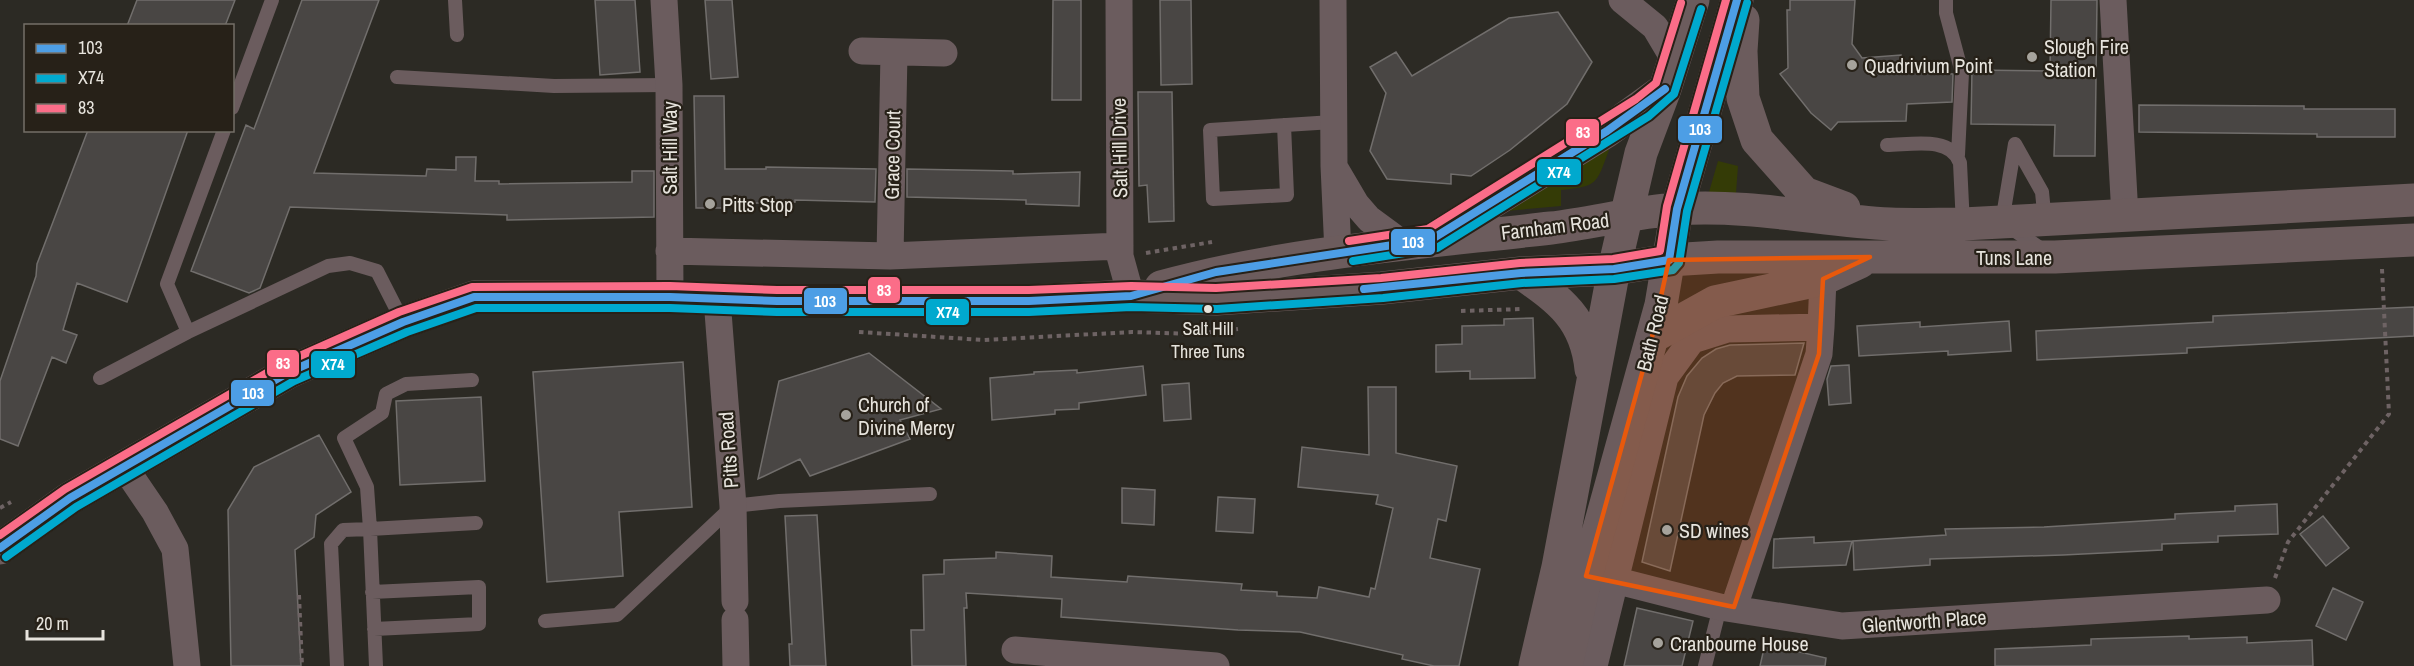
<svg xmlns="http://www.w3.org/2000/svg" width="2414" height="666" font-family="'Archivo Narrow',sans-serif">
	<rect width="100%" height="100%" fill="#2c2a24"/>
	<path fill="#343b06" d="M1604,146L1609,150C1596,185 1598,186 1561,190V206L1506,211Z
		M1718,161L1738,166L1736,193L1709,192Z"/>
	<path fill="#494644" stroke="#716e6c" stroke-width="1.5" d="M137,0H235L225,26H127Z
		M302,0H379L314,173L426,176L427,169L456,170V157H476L475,181H499V184L632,182V171H654V217L507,220V215L290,207L260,288L249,293L191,271L246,125L254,129Z
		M595,0H635L640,72L600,75Z
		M705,0H732L738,77L711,79Z
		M1053,0H1081V100H1052Z
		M1160,0H1191L1192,84L1161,85Z
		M1790,0H1855L1852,44L1862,58L1901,55V61H1915V73L1953,74L1952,102L1907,104L1906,121L1838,122L1831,130L1811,113L1780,74L1788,68L1787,10H1790Z
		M2051,0H2097L2095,156H2054L2055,125L1971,124L1972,70L2050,71Z
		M1558,12L1592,62L1567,104L1510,150L1471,176L1451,174V184L1387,179L1370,151L1386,93L1370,67L1396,52L1412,76L1509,18Z
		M1138,92H1172L1174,221L1149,222L1147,185L1139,186Z
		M694,96H724L725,169H766V167L876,169L875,202L795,200V202L761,203H726V208H696Z
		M2139,105L2304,106V109H2395V137H2317V134L2139,132Z
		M88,130H188L127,302L77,283L63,330L77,335L66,363L52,357L18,446L0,439V381L36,276L37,264Z
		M907,169L1013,171V174L1080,172L1079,206L1026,204V200L907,197Z
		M2414,307V336L2187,348V353L2037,360L2036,331L2213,322V316Z
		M1533,318L1535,378L1470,379V371L1436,372V345L1462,344V326L1504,325V319Z
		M2009,321L2011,351L1948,355V351L1859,356L1857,326L1920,322V327Z
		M1804,343L1795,375L1737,376L1723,383L1715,393L1704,415L1670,571L1642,562L1678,397L1687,376L1702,358L1716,349L1730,345Z
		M869,353L941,409L900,420L910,439L810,476L800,459L758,479L779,381Z
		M683,362L692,507L619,512L623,576L547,582L533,372Z
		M1849,365L1851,403L1829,405L1827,379L1831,366Z
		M1143,366L1146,395L1079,403V409L1055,410V414L992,420L990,378L1034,374V372L1077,370V373Z
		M1189,383L1191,419L1164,421L1162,385Z
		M1368,387H1396V453L1457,466L1446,521L1438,519L1430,558L1480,569L1459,666H1434L1402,659L1403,655L1300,632L1238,630L1061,617L1062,599L966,593L967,608H964L966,666H912L911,630H924L923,575L944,574V560L996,558V552L1052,556L1051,577L1127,582L1128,576L1186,580L1242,584L1241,590L1277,592V596L1317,598L1319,587L1369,597L1371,588L1375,589L1393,508L1376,504L1378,495L1298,487L1302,447L1369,455Z
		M481,397L485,481L400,485L396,401Z
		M319,435L351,492L316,515L314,537L295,550L301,666H231L228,510L254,467Z
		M1122,488L1155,490L1154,525L1122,523Z
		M1218,497L1255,499L1253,533L1216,531Z
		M2277,504L2278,534L2218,536V542L2162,544V550L2063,555L1930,559V565L1854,570L1853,541L1946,535L1945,529L2044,527L2175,519V514L2235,511V506Z
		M817,515L826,666H790L789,644H792L785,516Z
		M2323,516L2349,548L2326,566L2300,534Z
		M1814,537V543L1852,541L1846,565L1773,568L1774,539Z
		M2333,588L2363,602L2346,640L2316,626Z
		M1637,608L1693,621L1682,666H1624Z
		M2189,636V639L2247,637V643L2312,640L2313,666H1995V649L2091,645V639Z
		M1765,644L1826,658L1825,666H1760Z"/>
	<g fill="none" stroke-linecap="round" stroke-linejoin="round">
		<path stroke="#6e6364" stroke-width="4" stroke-dasharray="4.5 4.5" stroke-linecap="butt" d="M1146,253L1212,242
			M1461,311L1522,309
			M859,332L984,340L1132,332L1193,334L1238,329
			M0,508L11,502
			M2275,578L2288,542L2389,414L2382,269
			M299,595L302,666"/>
		<path stroke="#6b5c5e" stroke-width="14" d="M455,0L457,35
			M1946,0V13L1962,73L1958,155
			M397,77L554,86L669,85
			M232,108L272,0
			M1284,125L1287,195L1213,199L1210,130L1333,122
			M2015,144L2002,222L2043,250
			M2015,144L2042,192L2045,222
			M1887,145C1909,145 1951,135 1960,163L1963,225
			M188,332L167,284L224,130
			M100,378L188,332L328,266L350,263L377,271L403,322
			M472,380L406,384L386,394L382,413L344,438L367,487L370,529L476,523
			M372,592L479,587V624L374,629
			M545,621L617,615L733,506L779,501L930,494
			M337,666L331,544L343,530L370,529L376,666
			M1705,666L1720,607"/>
		<path stroke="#6b5c5e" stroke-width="27" d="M664,0L669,85L670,297
			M1119,0L1120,256L1131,296
			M1333,0L1334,166L1338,253
			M1622,0L1655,27L1674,59
			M2113,0L2125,216
			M862,51L944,53
			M1336,170L1356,204L1369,219L1403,244
			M669,251L890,256L1120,246
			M890,256L894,53
			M717,299L733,506L735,601
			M123,465L155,512L175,549L187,666
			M1586,576L1614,580L1720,607L1842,626L2267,600
			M1734,607L1819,354L1821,327
			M735,620L736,666
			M1015,650L1216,666
			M1594,666L1665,377L1692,340L1727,329L1821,327L1823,279"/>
		<path stroke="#6c5c5d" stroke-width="33" d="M1743,20L1741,51L1743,98L1757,140L1804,193L1844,208
			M1437,236L1607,131L1665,89
			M1521,273C1560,300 1586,319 1591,369
			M1161,287C1288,252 1421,243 1551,228C1593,223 1635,212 1677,209C1748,204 1820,220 1890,224C1914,225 1939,224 1963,224L2414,200
			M1652,337L1715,302L1823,279L1860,262
			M0,548L70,498L289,372L403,322L474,297H670L777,301H1029L1131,296L1216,299L1382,288L1521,273L1614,269L1669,260L1718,257H2055L2414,240
			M1535,666L1558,567L1614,269L1641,153L1665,89L1693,0
			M1566,666L1586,576L1661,305L1677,209L1737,0"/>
		<defs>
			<path id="bus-1" d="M1669,260L1677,209L1737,0
				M1364,289L1521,273L1614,269L1669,260
				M0,548L70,498L289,372L403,322L474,297H670L777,301H1029L1131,296L1216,272L1432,239L1607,131L1665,89"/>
			<path id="bus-2" d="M1353,261L1437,248L1649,116L1674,94L1701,9
				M6,557L76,507L294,381L407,332L476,308H670L777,312H1029L1131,307L1217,309L1383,298L1522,283L1614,279L1673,270L1679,263L1687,211L1747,3"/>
			<path id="bus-3" d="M1349,241L1428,229L1636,99L1656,83L1681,3
				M0,535L65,489L284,363L399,312L472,287L670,286L777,290H1029L1131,286L1216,288L1381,278L1520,263L1613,259L1660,251L1667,206L1726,0"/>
		</defs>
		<use href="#bus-1" stroke="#272118" stroke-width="12"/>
		<use href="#bus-2" stroke="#272118" stroke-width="12"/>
		<use href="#bus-3" stroke="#272118" stroke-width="12"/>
		<use href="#bus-1" stroke="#4d9ee5" stroke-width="8"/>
		<use href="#bus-2" stroke="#00a9ce" stroke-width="8"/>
		<use href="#bus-3" stroke="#fb6d88" stroke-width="8"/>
	</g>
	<path fill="#e8590c" fill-opacity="0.2" stroke="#e8590c" stroke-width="4.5" stroke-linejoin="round" d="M1870,257L1823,279L1819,354L1734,607L1586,576L1652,337L1669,260Z"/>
	<g fill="#a6a39c" stroke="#272118" stroke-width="2">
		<circle cx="2032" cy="57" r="6"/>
		<circle cx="1852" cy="65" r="6"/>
		<circle cx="710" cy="204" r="6"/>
		<circle cx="846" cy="415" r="6"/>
		<circle cx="1667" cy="530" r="6"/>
		<circle cx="1658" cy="643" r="6"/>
	</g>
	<circle fill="#e7e4dd" stroke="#272118" stroke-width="2" cx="1208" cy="309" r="5"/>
	<g text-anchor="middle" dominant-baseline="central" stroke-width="4.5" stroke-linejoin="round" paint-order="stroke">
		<g font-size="18" fill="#e7e4dd" stroke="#272118">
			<text x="1208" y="328">Salt Hill<tspan x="1208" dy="23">Three Tuns</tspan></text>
		</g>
		<g font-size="20" fill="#e7e4dd" stroke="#272118" text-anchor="start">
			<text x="2044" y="46">Slough Fire<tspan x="2044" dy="23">Station</tspan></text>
			<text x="1864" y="65">Quadrivium Point</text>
			<text x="722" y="204">Pitts Stop</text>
			<text x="858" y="404">Church of<tspan x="858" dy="23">Divine Mercy</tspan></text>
			<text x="1679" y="530">SD wines</text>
			<text x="1670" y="643">Cranbourne House</text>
		</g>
		<g font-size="20" fill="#e7e4dd" stroke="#272118">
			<text transform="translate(669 148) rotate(-90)">Salt Hill Way</text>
			<text transform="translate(1119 148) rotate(-91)">Salt Hill Drive</text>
			<text transform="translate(892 155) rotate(-89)">Grace Court</text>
			<text transform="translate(1555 226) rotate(-7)">Farnham Road</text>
			<text x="2014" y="257">Tuns Lane</text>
			<text transform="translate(1652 333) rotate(-76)">Bath Road</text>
			<text transform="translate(728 450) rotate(-94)">Pitts Road</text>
			<text transform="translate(1924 621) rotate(-4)">Glentworth Place</text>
		</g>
	</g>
	<g stroke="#272118" stroke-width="2">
		<rect x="1677" y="115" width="46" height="29" rx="6" fill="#4d9ee5"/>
		<rect x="1565" y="118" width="35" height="29" rx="6" fill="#fb6d88"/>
		<rect x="1536" y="158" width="46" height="28" rx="6" fill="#00a9ce"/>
		<rect x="1390" y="228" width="46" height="28" rx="6" fill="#4d9ee5"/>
		<rect x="867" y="276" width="34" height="28" rx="6" fill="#fb6d88"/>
		<rect x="803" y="287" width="45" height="28" rx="6" fill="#4d9ee5"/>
		<rect x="925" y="298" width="45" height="28" rx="6" fill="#00a9ce"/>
		<rect x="266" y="349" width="34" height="29" rx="6" fill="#fb6d88"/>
		<rect x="310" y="350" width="46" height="29" rx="6" fill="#00a9ce"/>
		<rect x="230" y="379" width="45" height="28" rx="6" fill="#4d9ee5"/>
	</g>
	<g font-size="16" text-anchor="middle" font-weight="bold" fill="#fff">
		<text x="1700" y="135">103</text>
		<text x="1583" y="138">83</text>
		<text x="1559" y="178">X74</text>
		<text x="1413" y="248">103</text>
		<text x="884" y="296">83</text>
		<text x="825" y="307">103</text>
		<text x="948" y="318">X74</text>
		<text x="283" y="369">83</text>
		<text x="333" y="370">X74</text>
		<text x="253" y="399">103</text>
	</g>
	<rect x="24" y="24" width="210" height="108" fill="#272118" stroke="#746f67" stroke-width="1.5"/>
	<rect x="36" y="44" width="30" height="9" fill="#4d9ee5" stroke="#746f67" stroke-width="1.5"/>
	<text x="78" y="54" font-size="18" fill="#e7e4dd">103</text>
	<rect x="36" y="74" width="30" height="9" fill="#00a9ce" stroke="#746f67" stroke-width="1.5"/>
	<text x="78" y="84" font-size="18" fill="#e7e4dd">X74</text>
	<rect x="36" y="104" width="30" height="9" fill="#fb6d88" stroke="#746f67" stroke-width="1.5"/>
	<text x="78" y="114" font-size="18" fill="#e7e4dd">83</text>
	<path d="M27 630v9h76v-9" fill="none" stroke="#e7e4dd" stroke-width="3"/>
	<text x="36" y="630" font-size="18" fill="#e7e4dd" stroke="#272118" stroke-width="4.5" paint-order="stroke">20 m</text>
</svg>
